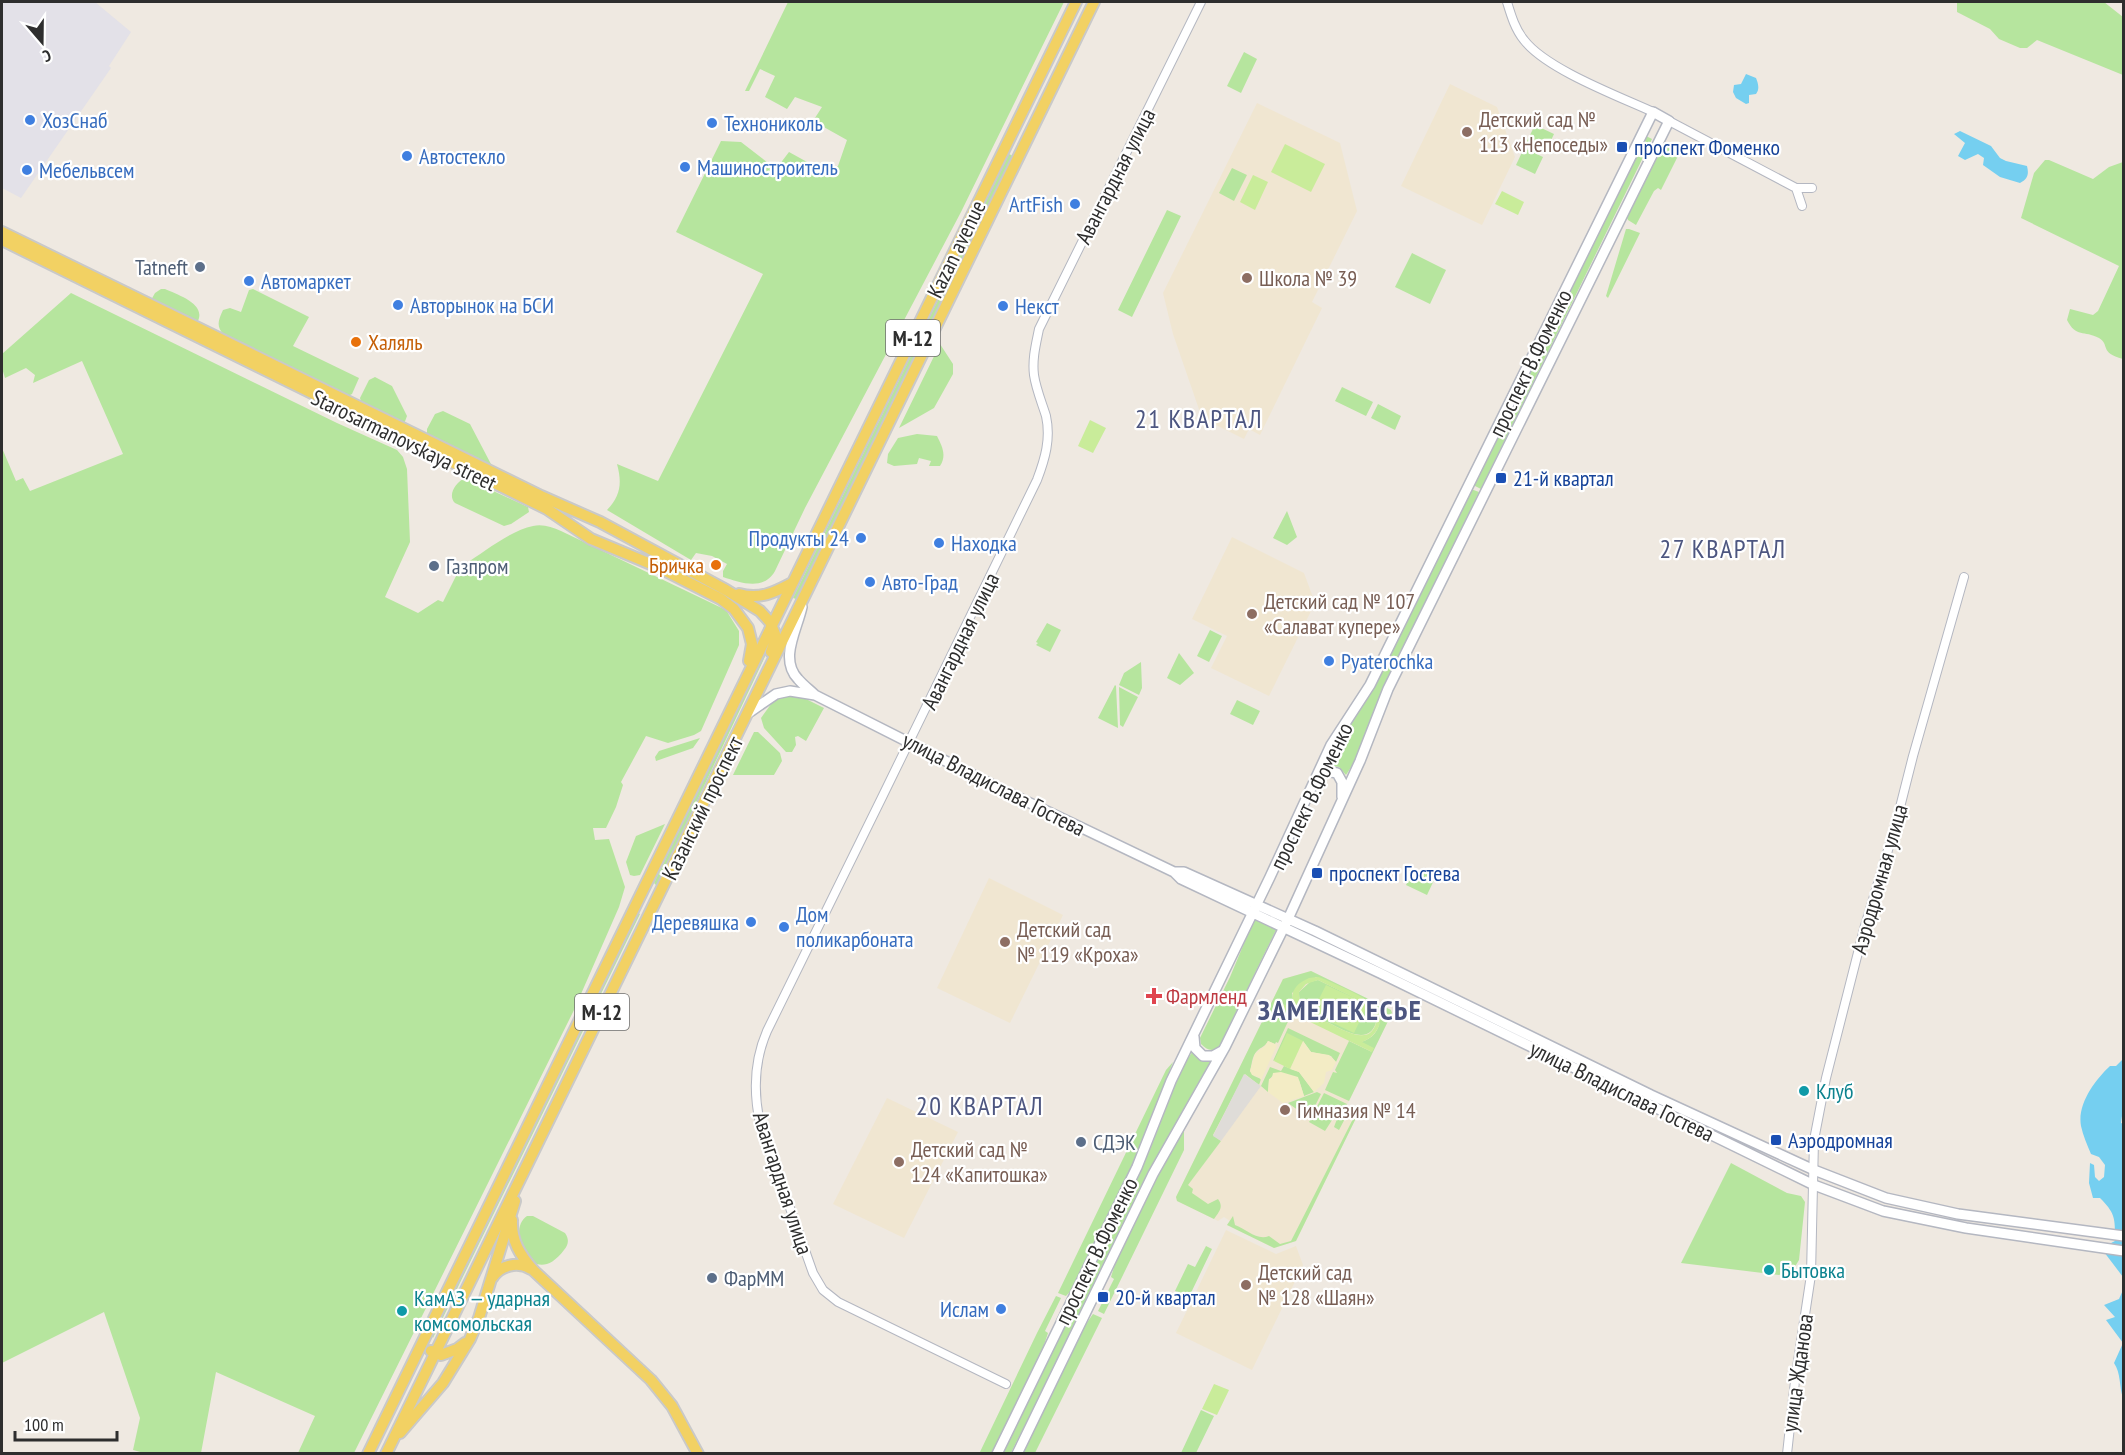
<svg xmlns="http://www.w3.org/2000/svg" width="2125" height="1455" font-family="'PT Sans Narrow',sans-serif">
	<rect width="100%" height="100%" fill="#efe9e1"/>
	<path fill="#e3e1e8" d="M2,2H95L131,32L109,66L111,68L21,198L2,188Z"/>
	<path fill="#f0e6d1" d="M1450,84L1497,107L1515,157L1482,225L1401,186Z
		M1257,103L1340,143L1357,211L1312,302L1322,308L1260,435L1249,429L1244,439L1202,418L1173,334L1163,293Z
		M1232,537L1304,573L1315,603L1269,696L1211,668L1227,636L1192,619Z
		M989,878L1063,915L1010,1023L937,988Z
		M1311,971L1391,1010L1392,1013L1346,1107L1358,1114L1296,1241L1274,1248L1227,1225L1230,1221L1224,1217L1218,1221L1177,1201L1176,1197L1283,979Z
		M887,1098L958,1132L904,1238L833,1204Z
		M1226,1230L1276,1254L1296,1246L1303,1265L1252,1370L1176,1333Z"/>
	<path fill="#b6e59e" d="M788,2H1064L961,212L805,508L775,571C764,591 741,583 723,577V571L727,564L712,556L696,553L691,560L607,510C621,495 622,483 617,464L658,481L763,274L676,232L721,141L741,142L776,169L789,152L827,173L831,166H838L847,140L813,121L822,107L795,97L787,109L765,97L775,76L760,69L749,91H745Z
		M1957,2H2104L2123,17V75L2037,40L2027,48H2020L1999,39L1990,29L1957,12Z
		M1244,52L1257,59L1241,93L1227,86Z
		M1535,125L1554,134L1545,153L1526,143Z
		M1644,135L1652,139L1481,489L1473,485Z
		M1660,142L1677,150L1679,154L1661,190L1658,188L1654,191L1636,225L1628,220L1626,216Z
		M1524,148L1543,157L1535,174L1516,165Z
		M1009,154L1013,156L796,599L793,598Z
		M2045,160H2049L2093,179L2109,167L2123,162V359C2099,353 2110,344 2099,338C2084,330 2076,338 2067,320L2070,309L2093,315L2098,311L2119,266L2021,218L2034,173Z
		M1232,168L1247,175L1234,201L1219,193Z
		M1167,210L1181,216L1132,317L1118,310Z
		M1626,229H1629L1640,233L1608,298L1606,296Z
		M1412,253L1446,270L1430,304L1395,287Z
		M161,289H165C178,295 208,304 197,323L150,302L155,293Z
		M253,289L309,317L293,346L359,378L352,394L348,396L224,335C216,326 218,321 223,310L230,308L241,312L249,290Z
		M71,293L337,423L397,450L403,457L407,469L410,542L385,597L418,613L438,600L443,602L459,570L465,564C483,553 511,530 533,526C543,524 552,527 561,531L726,610L739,631V645L701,731L694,735L668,743L646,736L621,782L623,785L616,807L606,828H593L595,840L609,839L625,887L619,907L574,1010L354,1453H298L315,1416L216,1372L201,1453L148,1454L133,1450L140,1418L104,1312L2,1363V448L16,481L23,478L30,491L123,454L82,361L33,383L35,375L26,368L5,378L2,368V354Z
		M940,344L953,364V374L934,408L899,428Z
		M375,377L392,386L407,416L404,424L362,405L360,398L369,380Z
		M1342,387L1373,402L1366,416L1335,401Z
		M1378,404L1401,416L1395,430L1371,418Z
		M443,411L470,424L492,466L427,434V429L435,414Z
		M917,434L937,436C942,446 947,455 940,466H929L931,461L919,458L917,464L894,466L887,463L888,454L898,438Z
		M465,478L528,507L529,512L511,524L504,526L455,503C447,495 456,482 465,478Z
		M1471,489L1479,492L1382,692L1359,755L1346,775L1339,767L1327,765L1338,742L1373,688Z
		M1287,511L1297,537L1287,545L1273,538Z
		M1047,623L1061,630L1050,652L1036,645L1038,643L1036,642Z
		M1210,630L1222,636L1209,662L1197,656Z
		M769,642V648L657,886L654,883Z
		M1179,653L1194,673L1180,685L1167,678Z
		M1141,662L1142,688L1139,695L1119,685L1124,673Z
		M1115,685L1116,686L1118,728L1098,718Z
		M1119,687L1138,697L1123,727L1120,725Z
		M788,695H798L824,708L806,741L798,736L795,737L796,745L792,752H786L764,728L761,718L774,700Z
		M1237,700L1260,711L1253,725L1230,714Z
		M754,732H758L780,753L782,761L774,775H733Z
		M700,738L693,748L656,761L655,757L659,751Z
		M665,824L640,875L634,876L630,875L626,862L636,836Z
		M1414,868L1435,878L1427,895L1406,885Z
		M638,913L640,914L433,1338L432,1334Z
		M1255,917L1277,928L1219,1047C1212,1053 1206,1049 1201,1044L1200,1038L1230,977Z
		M1311,971L1391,1010L1392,1013L1349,1101L1325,1090L1333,1072L1337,1073L1335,1070L1349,1041L1372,1052L1361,1042C1379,1037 1385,1019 1374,1004L1316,977L1292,993L1295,1010L1273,1005L1292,1013L1278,1043L1276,1042L1275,1044L1268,1041C1265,1047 1261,1047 1257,1051C1252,1056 1252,1064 1250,1071L1254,1076L1261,1079L1259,1085L1245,1074L1213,1135L1221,1141L1188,1185L1193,1189L1192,1193L1208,1204L1218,1199C1224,1207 1219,1212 1214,1219L1177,1201L1176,1197L1283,979Z
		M1318,980L1368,1004L1373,1008L1377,1017C1373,1048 1345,1031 1329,1023C1321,1020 1309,1016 1304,1010C1300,1005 1299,998 1299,992L1310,982Z
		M1288,1028L1340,1053L1336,1062L1331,1056L1311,1052L1303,1041L1273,1061Z
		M1194,1049L1212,1059L1209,1066L1152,1168L1011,1453L1001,1454L1149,1152L1182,1068Z
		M1173,1062L1130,1173L1076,1285L1066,1296L1058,1293L1166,1070Z
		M1284,1066L1299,1072L1314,1092L1304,1096L1299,1080L1275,1073L1269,1080L1268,1092L1261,1086L1270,1067L1281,1071Z
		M1317,1092L1321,1094L1309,1118L1288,1103Z
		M1324,1093L1347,1104L1346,1107L1350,1109L1339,1130L1334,1127L1337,1119L1334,1117L1325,1131L1309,1122Z
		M1356,1113L1358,1114L1296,1241L1274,1248L1227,1225L1233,1216L1235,1225C1246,1229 1257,1241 1269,1236L1280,1244L1291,1241Z
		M1184,1130V1150L1104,1314L1098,1311L1114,1279L1111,1277C1125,1229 1158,1174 1184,1130Z
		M1731,1163L1787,1193L1801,1196L1805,1202L1799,1260L1793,1270L1779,1275L1681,1263Z
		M527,1216H533L565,1233C569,1239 569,1244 564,1250C532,1293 505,1230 527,1216Z
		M1206,1246L1212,1249L1189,1297L1175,1291L1188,1264L1195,1267Z
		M1056,1296L1061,1298L1045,1331L1048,1333L1041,1354L993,1453L979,1454L1037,1333Z
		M1093,1314L1102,1318L1035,1453L1022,1454L1081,1331Z
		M1201,1410L1214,1416L1196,1453H1181Z"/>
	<path fill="#f3ecc5" d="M1268,1041L1277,1045L1261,1080L1259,1077L1252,1075L1250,1071L1255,1054L1265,1046Z
		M1303,1041L1311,1052L1329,1055L1336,1062L1332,1070L1326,1072L1324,1083L1314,1092L1299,1072L1290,1069Z
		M1281,1072L1298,1077L1304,1096L1283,1103L1268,1092L1269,1079L1272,1078L1273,1073Z"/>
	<path fill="#c9ec9a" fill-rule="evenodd" d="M1285,144L1325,164L1311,192L1271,172Z
		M1253,175L1268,182L1255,210L1240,202Z
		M1502,191L1524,202L1518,215L1495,204Z
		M1090,420L1106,428L1093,453L1078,446Z
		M1309,978C1312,978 1314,977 1318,977C1326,979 1369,999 1374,1005C1388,1018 1377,1037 1362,1042L1374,1048L1372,1052L1273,1004L1275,1000L1295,1010C1289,994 1293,985 1309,978ZM1318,980L1361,1001L1326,985L1312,1013L1354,1033L1368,1004L1373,1008L1377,1017C1374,1049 1345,1031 1329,1023C1321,1020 1309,1016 1304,1010C1300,1005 1299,998 1299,992L1306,984Z
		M1287,1033L1303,1041L1290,1069L1274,1061Z
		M1214,1384L1229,1390L1217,1415L1202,1409Z"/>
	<path fill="#dfdcd8" d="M1244,1074L1261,1086L1221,1141L1213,1136Z"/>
	<path fill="#75cff0" d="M1746,74L1756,78C1758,83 1760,89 1756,94L1749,95V103L1746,104L1736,98L1733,92L1734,85L1741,84Z
		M1960,131L1991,146L2000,158L2006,161L2027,166C2029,174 2028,179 2020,183L2000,177L1983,165L1984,158L1978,154L1965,160L1958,156L1965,143L1954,134Z
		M2123,1059L2124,1102L2121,1123L2124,1124L2123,1277L2101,1248L2115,1241C2115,1219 2116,1214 2100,1198H2093L2089,1183L2090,1163L2094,1165L2095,1177L2099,1181L2104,1177L2105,1165L2099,1157L2091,1154C2087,1145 2083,1135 2081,1126C2077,1104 2095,1080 2110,1066H2116Z
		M2123,1290V1398C2119,1386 2121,1373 2114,1363L2123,1343L2106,1320L2115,1317L2104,1305L2119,1299Z"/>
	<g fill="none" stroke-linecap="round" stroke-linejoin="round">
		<defs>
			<path id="tertiary" d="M1507,2C1511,15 1515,29 1524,40C1546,69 1618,96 1653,112
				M1669,121L1796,188H1812
				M1796,188L1802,206
				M1006,1384L838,1302L823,1290L813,1273L760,1123C753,1091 754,1061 767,1031C857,847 948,665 1037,480C1045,459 1051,439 1046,416C1042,403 1036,389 1034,375C1032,359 1036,344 1039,329L1201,2
				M1787,1454L1795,1381L1811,1275L1814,1140L1826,1078L1864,929L1895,827L1913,756L1964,577"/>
			<path id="secondary" d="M802,607C797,630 779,659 798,679C803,685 810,690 815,695L1007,792L1174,872L1181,879L1380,973L1814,1185L1883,1211L1966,1228L2124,1251
				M747,714L776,694L790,691L815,695
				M1319,776L1325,771L1337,773L1342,782V797
				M1174,872H1184L1315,931L1651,1095L1814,1170L1886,1198L1958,1214L2124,1236
				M1194,1037L1195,1048L1203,1056H1213L1222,1051
				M997,1454L1137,1167L1171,1081L1270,877L1331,745L1370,685L1653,112L1669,121L1388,689L1360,761L1288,919L1225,1047L1153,1174L1017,1454"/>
			<path id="primary" d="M2,232L541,496L600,522L726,590L760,611L770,622L775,634V641L771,652
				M2,240L547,509L591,539L658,567L721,599L734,609L748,628L752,644L749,661
				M739,594C760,600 775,592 792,583
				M512,1220C511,1241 520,1255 534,1271L651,1380L672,1406L698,1454
				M492,1278C500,1265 518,1261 531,1269
				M431,1351L441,1355L457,1349L465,1343
				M400,1433L443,1383L470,1339L479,1318L515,1201
				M368,1454L1076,2
				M386,1454L1094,2"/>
		</defs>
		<use href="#tertiary" stroke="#b4b7c1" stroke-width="10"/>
		<use href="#secondary" stroke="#b4b7c1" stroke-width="12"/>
		<use href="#primary" stroke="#c9c9c9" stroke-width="14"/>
		<use href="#tertiary" stroke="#fff" stroke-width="8"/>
		<use href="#secondary" stroke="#fff" stroke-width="9"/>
		<use href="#primary" stroke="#f2d163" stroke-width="10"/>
	</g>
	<g fill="#3f7fe0" stroke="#fff" stroke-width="2">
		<circle cx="30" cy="120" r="6"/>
		<circle cx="712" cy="123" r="6"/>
		<circle cx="407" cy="156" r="6"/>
		<circle cx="685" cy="167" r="6"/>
		<circle cx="27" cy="170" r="6"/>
		<circle cx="1075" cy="204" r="6"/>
		<circle cx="249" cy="281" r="6"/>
		<circle cx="398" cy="305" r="6"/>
		<circle cx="1003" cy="306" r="6"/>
		<circle cx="861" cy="538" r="6"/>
		<circle cx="939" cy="543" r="6"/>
		<circle cx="870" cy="582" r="6"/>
		<circle cx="1329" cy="661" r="6"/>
		<circle cx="751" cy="922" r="6"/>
		<circle cx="784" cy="927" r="6"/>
		<circle cx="1001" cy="1309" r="6"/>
	</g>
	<g fill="#8d6e63" stroke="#fff" stroke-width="2">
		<circle cx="1467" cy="132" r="6"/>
		<circle cx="1247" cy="278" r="6"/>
		<circle cx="1252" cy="614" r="6"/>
		<circle cx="1005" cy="942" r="6"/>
		<circle cx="1285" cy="1110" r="6"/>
		<circle cx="899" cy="1162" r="6"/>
		<circle cx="1246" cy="1285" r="6"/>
	</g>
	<g fill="#1a4fb4" stroke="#fff" stroke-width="2">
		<rect x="1616" y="141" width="12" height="12" rx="3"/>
		<rect x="1495" y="472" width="12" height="12" rx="3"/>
		<rect x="1311" y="867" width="12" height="12" rx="3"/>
		<rect x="1770" y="1134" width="12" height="12" rx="3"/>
		<rect x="1097" y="1291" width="12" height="12" rx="3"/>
	</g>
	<g fill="#5c6f8a" stroke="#fff" stroke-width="2">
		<circle cx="200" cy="267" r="6"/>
		<circle cx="434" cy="566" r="6"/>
		<circle cx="1081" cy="1142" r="6"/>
		<circle cx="712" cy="1278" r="6"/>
	</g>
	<g fill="#e8710a" stroke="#fff" stroke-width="2">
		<circle cx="356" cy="342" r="6"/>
		<circle cx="716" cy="565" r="6"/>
	</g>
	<path fill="#e0444e" stroke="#fff" stroke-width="2" d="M1151 987h6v6h6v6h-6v6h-6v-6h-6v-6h6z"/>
	<g fill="#0f9aa8" stroke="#fff" stroke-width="2">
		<circle cx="1804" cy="1091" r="6"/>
		<circle cx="1769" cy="1270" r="6"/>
		<circle cx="402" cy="1311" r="6"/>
	</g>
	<g text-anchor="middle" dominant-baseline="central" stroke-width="4.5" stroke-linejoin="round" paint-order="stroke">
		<g fill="#fff" stroke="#6d6d6d" stroke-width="1.5">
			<rect x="886" y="320" width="54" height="36" rx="4.5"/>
			<rect x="575" y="994" width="54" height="36" rx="4.5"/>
		</g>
		<g font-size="21" font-weight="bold" fill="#2e2e2e">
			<text x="913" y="338">М-12</text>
			<text x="602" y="1012">М-12</text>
		</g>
		<g font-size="22" fill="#785e54" stroke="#fff" text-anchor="start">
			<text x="1479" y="119">Детский сад №<tspan x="1479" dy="25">113 «Непоседы»</tspan></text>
			<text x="1259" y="278">Школа № 39</text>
			<text x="1264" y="601">Детский сад № 107<tspan x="1264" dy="25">«Салават купере»</tspan></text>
			<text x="1017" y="929">Детский сад<tspan x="1017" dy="25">№ 119 «Кроха»</tspan></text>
			<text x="1297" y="1110">Гимназия № 14</text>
			<text x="911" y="1149">Детский сад №<tspan x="911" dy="25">124 «Капитошка»</tspan></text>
			<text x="1258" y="1272">Детский сад<tspan x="1258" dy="25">№ 128 «Шаян»</tspan></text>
		</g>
		<g font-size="22" fill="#366cbe" stroke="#fff" text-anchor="start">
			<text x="42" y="120">ХозCнаб</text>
			<text x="724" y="123">Технониколь</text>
			<text x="419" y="156">Автостекло</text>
			<text x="697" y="167">Машиностроитель</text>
			<text x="39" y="170">Мебельвсем</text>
			<text x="1063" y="204" text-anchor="end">ArtFish</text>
			<text x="261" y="281">Автомаркет</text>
			<text x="410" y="305">Авторынок на БСИ</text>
			<text x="1015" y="306">Некст</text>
			<text x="849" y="538" text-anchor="end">Продукты 24</text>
			<text x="951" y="543">Находка</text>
			<text x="882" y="582">Авто-Град</text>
			<text x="1341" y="661">Pyaterochka</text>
			<text x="796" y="914">Дом<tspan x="796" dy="25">поликарбоната</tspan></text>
			<text x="739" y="922" text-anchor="end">Деревяшка</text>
			<text x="989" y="1309" text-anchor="end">Ислам</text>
		</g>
		<g font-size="22" fill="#164399" stroke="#fff" text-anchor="start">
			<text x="1634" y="147">проспект Фоменко</text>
			<text x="1513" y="478">21-й квартал</text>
			<text x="1329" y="873">проспект Гостева</text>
			<text x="1788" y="1140">Аэродромная</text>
			<text x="1115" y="1297">20-й квартал</text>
		</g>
		<g font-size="22" fill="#2e2e2e" stroke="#fff">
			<text transform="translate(1115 176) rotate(-63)">Авангардная улица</text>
			<text transform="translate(956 249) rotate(-64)">Kazan avenue</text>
			<text transform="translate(1530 363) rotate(-64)">проспект В.Фоменко</text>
			<text transform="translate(404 440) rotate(26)">Starosarmanovskaya street</text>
			<text transform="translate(960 641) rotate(-64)">Авангардная улица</text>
			<text transform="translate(994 784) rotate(27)">улица Владислава Гостева</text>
			<text transform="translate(1311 796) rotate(-64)">проспект В.Фоменко</text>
			<text transform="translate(702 808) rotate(-64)">Казанский проспект</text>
			<text transform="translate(1879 879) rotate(-74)">Аэродромная улица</text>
			<text transform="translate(1622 1091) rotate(26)">улица Владислава Гостева</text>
			<text transform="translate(783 1183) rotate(72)">Авангардная улица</text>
			<text transform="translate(1096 1251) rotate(-64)">проспект В.Фоменко</text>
			<text transform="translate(1797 1373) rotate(-82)">улица Жданова</text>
		</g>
		<g font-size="22" fill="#4e5e75" stroke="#fff" text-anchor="start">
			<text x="188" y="267" text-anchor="end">Tatneft</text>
			<text x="446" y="566">Газпром</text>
			<text x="1093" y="1142">СДЭК</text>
			<text x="724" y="1278">ФарММ</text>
		</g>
		<g font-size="22" fill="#c56008" stroke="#fff" text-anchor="start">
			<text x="368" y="342">Халяль</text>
			<text x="704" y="565" text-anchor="end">Бричка</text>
		</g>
		<g font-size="22" fill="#be3a42" stroke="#fff" text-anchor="start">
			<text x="1166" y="996">Фармленд</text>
		</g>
		<g font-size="22" fill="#0d838f" stroke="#fff" text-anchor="start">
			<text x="1816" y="1091">Клуб</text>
			<text x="1781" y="1270">Бытовка</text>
			<text x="414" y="1298">КамАЗ — ударная<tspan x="414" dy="25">комсомольская</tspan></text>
		</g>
		<g font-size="26" letter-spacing="1.5" fill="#4d5680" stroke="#fff">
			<text x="1199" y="418">21 КВАРТАЛ</text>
			<text x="1723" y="548">27 КВАРТАЛ</text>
			<text x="980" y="1105">20 КВАРТАЛ</text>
		</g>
		<g font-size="28" font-weight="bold" letter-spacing="1.5" fill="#4d5680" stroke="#fff">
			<text x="1340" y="1009">ЗАМЕЛЕКЕСЬЕ</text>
		</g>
	</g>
	<rect width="2125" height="1455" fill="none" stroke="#2e2e2e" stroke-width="6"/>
	<g transform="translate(42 42) rotate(160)" stroke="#ffffff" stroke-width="4.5" paint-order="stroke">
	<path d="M0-4.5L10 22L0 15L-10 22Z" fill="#2e2e2e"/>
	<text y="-9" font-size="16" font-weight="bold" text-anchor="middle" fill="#2e2e2e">С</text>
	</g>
	<path d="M15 1431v9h102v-9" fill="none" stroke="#2e2e2e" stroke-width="3"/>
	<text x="24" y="1431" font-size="18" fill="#2e2e2e" stroke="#ffffff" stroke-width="4.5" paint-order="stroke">100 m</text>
</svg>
